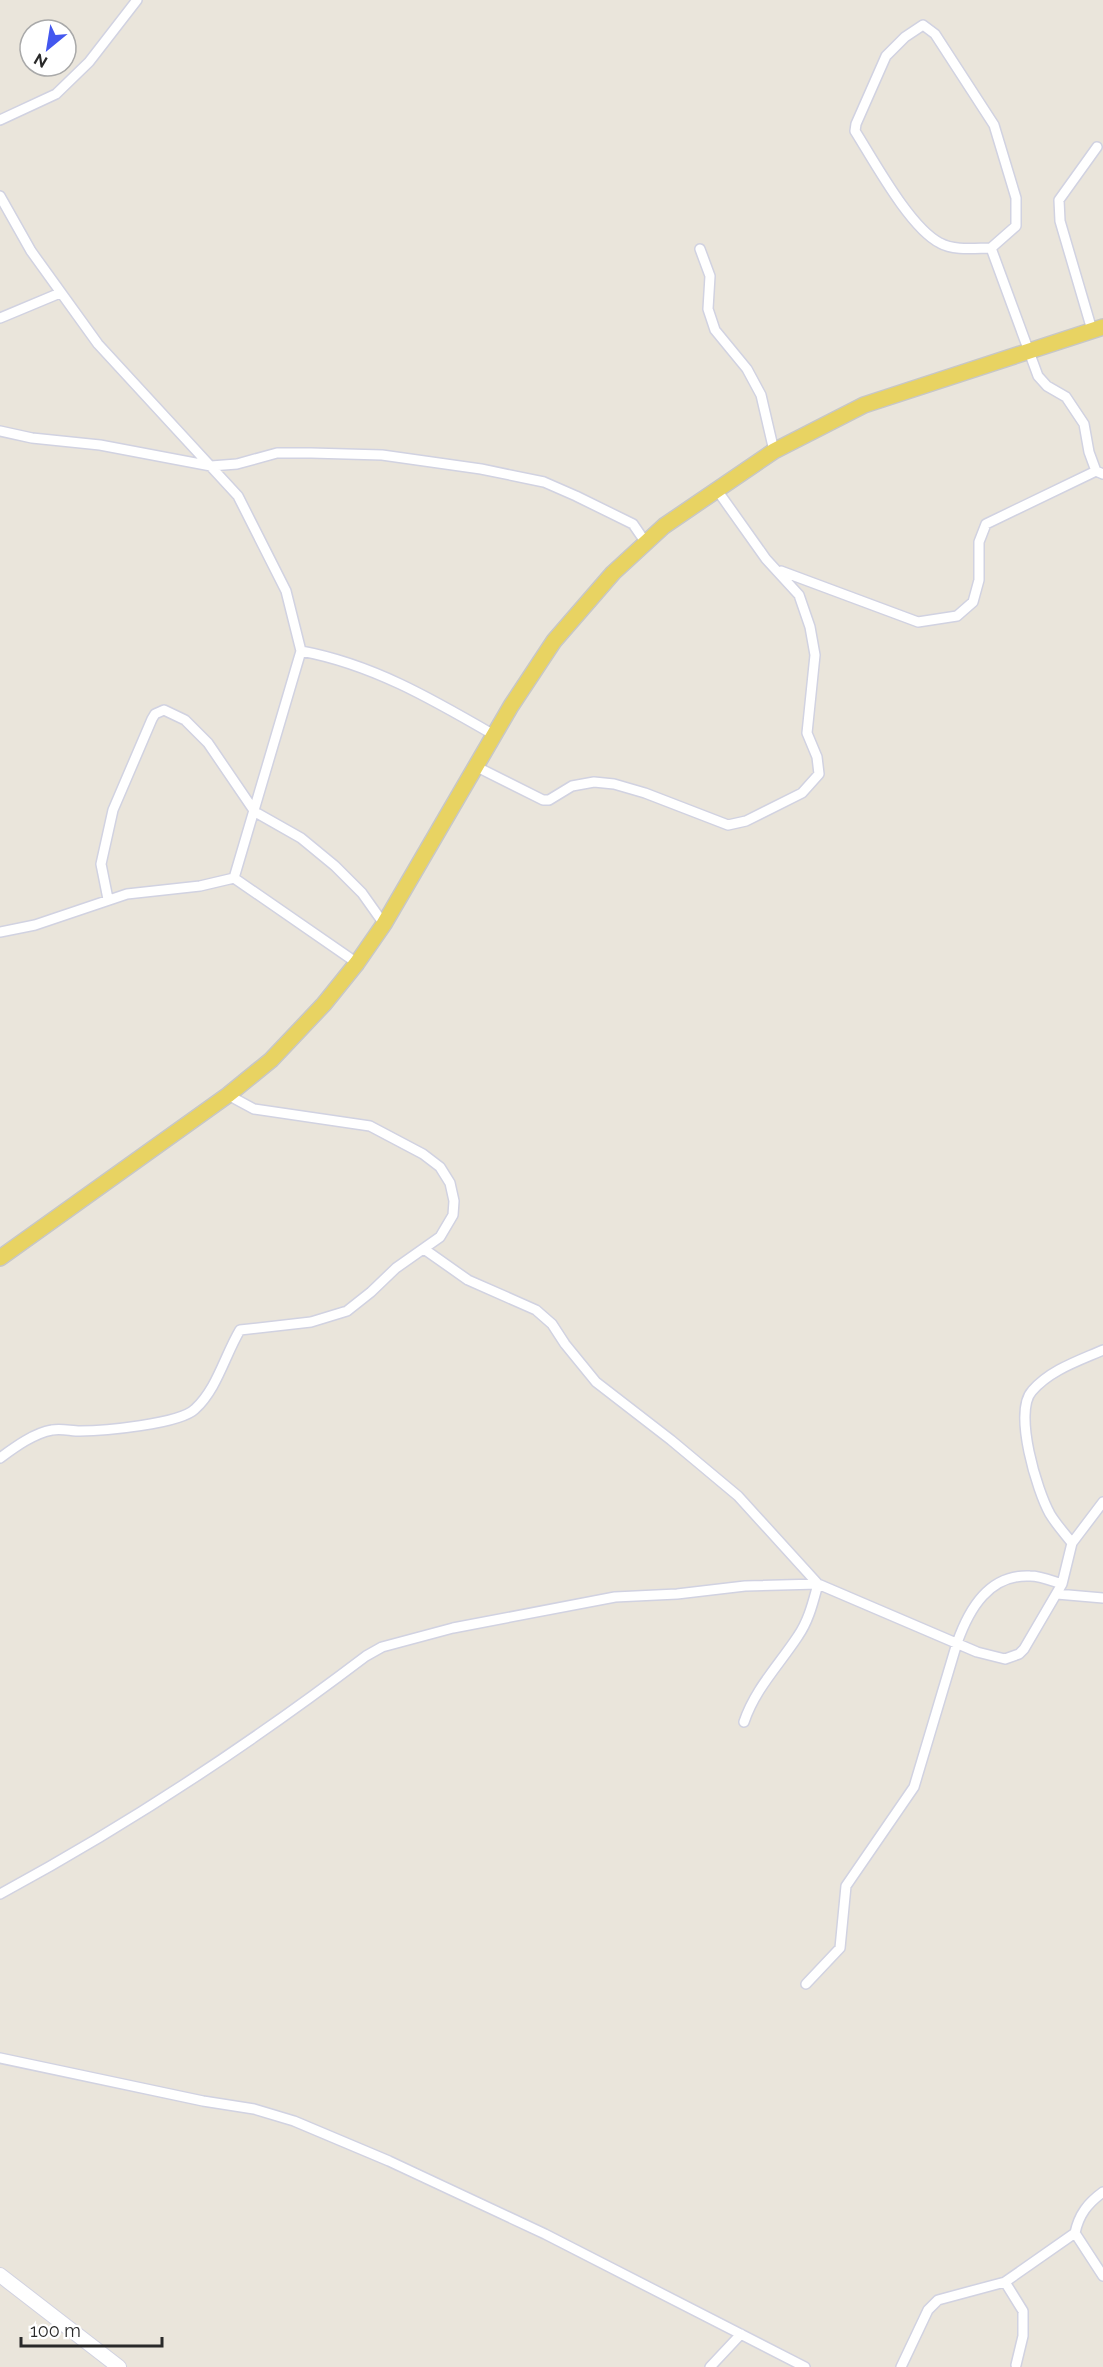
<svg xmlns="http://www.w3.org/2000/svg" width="1103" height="2367" font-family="Raleway,sans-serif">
	<rect width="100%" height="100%" fill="#eae5db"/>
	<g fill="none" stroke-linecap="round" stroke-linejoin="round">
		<defs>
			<path id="street" d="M0,120L56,94L89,62L137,0
				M0,196L31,251L98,344L238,496L286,591L301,651L234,878L357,963
				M991,248C976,248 954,251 940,243C910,228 874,161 855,131L856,124L886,56L905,37L923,25L935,34L994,125L1016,198V226L991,248L1038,376L1047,386L1066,397L1084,424L1089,452L1096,471L1103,474
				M700,249L710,276L708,309L715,330L747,369L761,395L774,451
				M0,318L60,293
				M1092,330L1060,221L1059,200L1097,147
				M0,431L32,438L100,445L211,466L237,464L277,453H311L382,455L481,469L544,482L576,496L633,524L646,543
				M781,571L918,622L957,616L973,602L979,580V542L986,524L1096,471
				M301,651C372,664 432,699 494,735
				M475,766L543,800H549L572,786L594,782L614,784L645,793L728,825L746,821L802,793L819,774L817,757L807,733L815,655L810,627L799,595L766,559L717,490
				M108,899L101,864L113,810L152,719L155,714L164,710L185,720L208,743L255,812L301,838L335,866L362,893L384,924
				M0,932L35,925L127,894L200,886L234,878
				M424,1249L468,1280L536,1310L552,1324L565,1344L596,1382L671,1440L738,1496L818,1584L977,1652L1005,1659L1019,1654L1024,1649L1062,1584L1072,1543L1103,1502
				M0,1458C15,1447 34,1433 52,1430C61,1428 71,1431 80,1431C103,1431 180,1424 195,1409C217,1389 225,1355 240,1330L311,1322L347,1311L371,1292L396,1268L440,1237L453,1215L454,1201L450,1183L440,1167L423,1154L370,1126L254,1109L228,1095
				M1072,1543C1065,1534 1056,1524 1050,1514C1037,1491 1013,1412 1032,1391C1050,1370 1078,1361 1103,1350
				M1057,1594L1103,1598
				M744,1722C755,1689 779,1665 798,1636C809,1620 813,1602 818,1584
				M0,1894C128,1825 250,1744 366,1656L382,1647L453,1628L615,1597L677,1594L745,1586L818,1584
				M806,1984L840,1948L846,1886L914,1787L957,1643C969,1609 989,1574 1030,1576C1041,1576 1052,1581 1062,1584
				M0,2058L203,2101L254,2109L294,2121L389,2161L545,2234L805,2367
				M1103,2192C1088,2203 1079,2214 1075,2233L1103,2276
				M1005,2282L1023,2311V2336L1016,2365
				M710,2367L741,2334
				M901,2367L928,2310L938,2300L1005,2282L1075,2233"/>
			<path id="secondary" d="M0,2275L119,2367"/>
			<path id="primary" d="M0,1258L228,1095L271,1060L324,1004L357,963L384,924L511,706L554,641L613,573L664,526L774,451L864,405L1103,327"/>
		</defs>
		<use href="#street" stroke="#d1d2e1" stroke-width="12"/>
		<use href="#secondary" stroke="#d1d2e1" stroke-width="16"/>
		<use href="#primary" stroke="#c7c7c7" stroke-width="18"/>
		<use href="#street" stroke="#fff" stroke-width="9"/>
		<use href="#secondary" stroke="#fff" stroke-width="14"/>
		<use href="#primary" stroke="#e8d362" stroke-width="15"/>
	</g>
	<g transform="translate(48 48) rotate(210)"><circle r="28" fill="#ffffff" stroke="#a9a9a9" stroke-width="1.5"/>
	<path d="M0-4.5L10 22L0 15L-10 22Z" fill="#4357ef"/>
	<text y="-9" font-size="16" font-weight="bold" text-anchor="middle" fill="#292929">N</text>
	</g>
	<path d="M21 2337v9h141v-9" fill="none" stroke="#292929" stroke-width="3"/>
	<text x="30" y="2337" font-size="18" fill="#292929" stroke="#ffffff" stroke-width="4.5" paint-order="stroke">100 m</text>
</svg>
